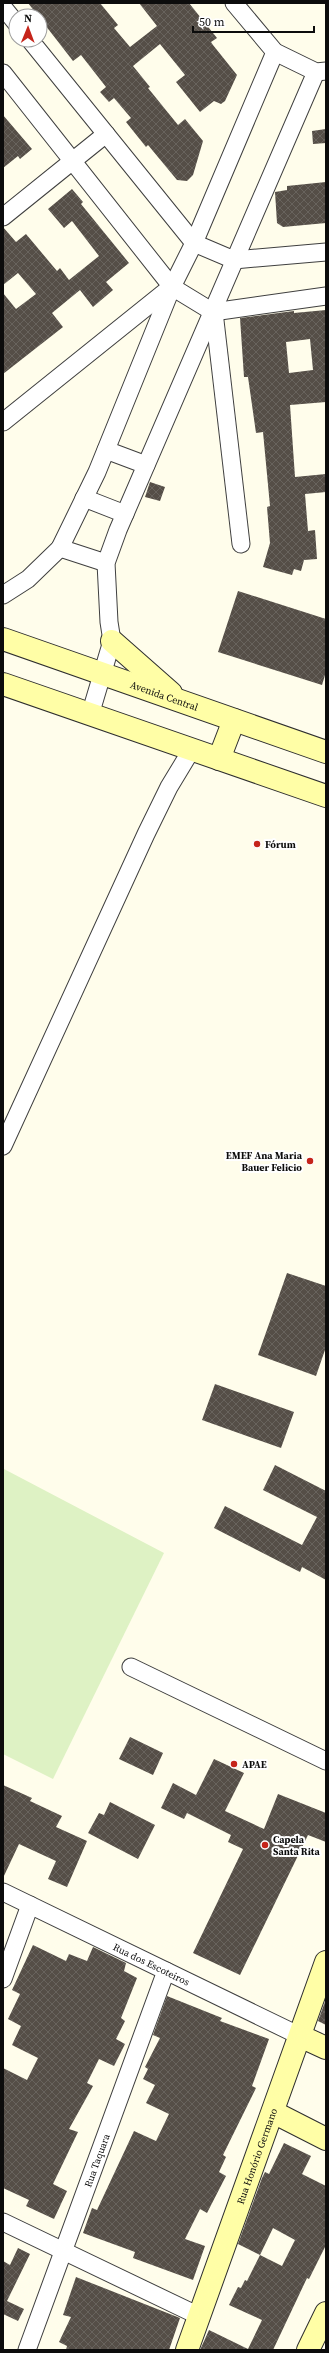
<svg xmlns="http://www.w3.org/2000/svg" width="329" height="2353" font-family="'Source Serif 4',serif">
	<defs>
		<pattern id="building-cross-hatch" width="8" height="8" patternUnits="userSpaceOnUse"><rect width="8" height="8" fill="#554e47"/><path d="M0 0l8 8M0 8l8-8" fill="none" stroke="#68635d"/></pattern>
	</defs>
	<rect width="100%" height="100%" fill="#fffdeb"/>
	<path fill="#def2c4" d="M4,1469L164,1553L53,1779L3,1754Z"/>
	<path fill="url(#building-cross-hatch)" fill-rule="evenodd" d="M28,3H100L118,25L114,28L130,47L157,26L139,3H189L217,38L211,42L213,45L237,75L225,101L221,104L214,101L200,112L176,82L185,75L160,44L133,66L150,87L148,88L178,125L185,119L203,141L193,175L187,181L177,180L148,145L146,147L126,122L131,118L114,98L109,102L100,92L106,87L81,55L73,61Z
		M3,115L32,149L20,159L18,156L3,168Z
		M326,129V143L313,144L312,131Z
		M326,182V223L283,227L277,223L275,192L287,190V186Z
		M72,189L83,202L81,204L129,263L106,282L113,290L93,307L80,290L52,313L63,327L3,374V293L16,309L36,294L18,273L3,285V227L16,242L26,234L57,271L60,268L69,280L99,256L72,221L64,228L48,209Z
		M326,310V402L290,405L295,477L326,474V492L305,494L308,531L315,530L317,559L304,560L301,571L294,569L292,575L263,567L270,543L267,507L270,506L263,432L256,433L248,377H244L240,318L294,311V313ZM310,339L313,370L289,373L286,342Z
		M150,482L165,487L160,501L145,497Z
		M238,591L326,619V672L322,685L218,652Z
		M287,1273L326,1286V1347L316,1376L258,1355Z
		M215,1384L294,1412L281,1448L202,1420Z
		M275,1465L326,1491V1580L302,1567L300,1572L214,1528L225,1506L302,1545L317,1517L263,1490Z
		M130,1737L163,1753L153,1775L119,1759Z
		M214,1759L244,1773L225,1811L264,1829L278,1794L326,1813V1842L308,1835L240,1975L193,1953L243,1849L228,1842L231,1835L187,1813L184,1819L161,1808L173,1783L196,1795Z
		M3,1785L32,1798L30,1801L62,1816L56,1827L87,1841L67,1887L48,1879L56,1861L19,1844L3,1878Z
		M110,1802L155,1825L138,1859L88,1833L99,1813L104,1815Z
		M33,1945L66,1961L69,1954L87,1961L93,1947L126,1963L124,1971L137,1978L121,2018L125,2021L116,2039L125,2044L114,2066L99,2059L87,2083L93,2086L69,2129L78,2132L53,2184L67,2191L54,2219L26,2206L29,2200L3,2188V2068L27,2080L38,2058L12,2045L21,2026L8,2019L20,1994L12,1990Z
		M167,1996L222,2018L220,2021L269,2039L252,2086L256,2088L223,2155L226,2157L219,2172L226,2176L207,2213L200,2209L185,2239L205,2246L193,2280L133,2258L135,2252L83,2233L92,2208L97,2210L134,2131L156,2141L169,2114L146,2103L155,2085L143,2079L148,2069L145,2067L160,2038L153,2035Z
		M326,1999V2025L318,2021Z
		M284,2143L311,2156L302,2174L326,2186V2245L309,2279L307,2278L273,2350H200L209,2330L248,2349L262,2320L229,2305L238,2287L241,2288L245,2280L247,2281L260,2255L238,2244L262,2178L265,2172L269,2174ZM273,2228L295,2240L282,2266L260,2255Z
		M18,2248L30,2254L7,2301L24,2309L18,2321L3,2314V2261L10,2265Z
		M76,2277L180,2318L169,2350H66L67,2346L59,2342L71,2317L63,2315Z"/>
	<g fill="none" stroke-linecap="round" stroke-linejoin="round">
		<defs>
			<g id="street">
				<path d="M234,3L275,52L316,72L326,71"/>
				<path d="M3,7L16,23"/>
				<path d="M30,40L194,243L234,260L326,252"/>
				<path d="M3,73L172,287L213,312L326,296"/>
				<path d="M3,217L106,134"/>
				<path d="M214,312L241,544"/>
				<path d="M3,422L170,288"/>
				<path d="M106,450L146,465"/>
				<path d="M84,498L125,514"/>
				<path d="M60,548L106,563"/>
				<path d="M3,595L28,579L60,548L97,472L172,287L194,243L275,52"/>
				<path d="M90,715L112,641L109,622L106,563L118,530L316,72"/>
				<path d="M3,1146L146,834L169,787L192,749"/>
				<path d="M131,1667L326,1761"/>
				<path id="s1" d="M3,1892L300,2036"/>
				<path d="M3,1979L30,1905"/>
				<path d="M3,2222L199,2316"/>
				<path id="s2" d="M27,2350L166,1971"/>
			</g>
			<g id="secondary">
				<path id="s3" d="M3,639L326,752"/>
				<path d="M112,641L171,693"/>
				<path d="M3,684L326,796"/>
				<path d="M219,759L234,720"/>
				<path d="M300,2036L326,2048"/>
				<path d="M273,2112L326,2139"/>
				<path id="s4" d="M187,2350L326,1962"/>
				<path d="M308,2350L326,2313"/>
			</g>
		</defs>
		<use href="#street" stroke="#3f3f3f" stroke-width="19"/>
		<use href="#secondary" stroke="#2e2e2e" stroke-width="24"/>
		<use href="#street" stroke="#fff" stroke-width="17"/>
		<use href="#secondary" stroke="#fffea6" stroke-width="22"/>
	</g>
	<g fill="#c5241a" stroke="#fff" stroke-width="1.5">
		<circle cx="257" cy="844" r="4"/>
		<circle cx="310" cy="1161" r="4"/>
		<circle cx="234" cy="1764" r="4"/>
		<circle cx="265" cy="1845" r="4"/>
	</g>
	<g text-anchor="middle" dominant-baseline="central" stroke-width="4" stroke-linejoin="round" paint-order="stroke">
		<g font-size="10" fill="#0c0c0c" stroke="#fff">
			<text stroke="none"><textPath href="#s3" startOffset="171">Avenida Central</textPath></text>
			<text stroke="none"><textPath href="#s1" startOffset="165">Rua dos Escoteiros</textPath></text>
			<text stroke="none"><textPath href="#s4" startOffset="206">Rua Honório Germano</textPath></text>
			<text stroke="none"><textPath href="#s2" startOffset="202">Rua Taquara</textPath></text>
		</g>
		<g font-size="10" font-weight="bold" fill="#0c0c0c" stroke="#fff" text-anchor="start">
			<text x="265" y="844">Fórum</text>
			<text x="302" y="1155" text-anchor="end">EMEF Ana Maria<tspan x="302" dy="12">Bauer Felicio</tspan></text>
			<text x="242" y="1764">APAE</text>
			<text x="273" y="1839">Capela<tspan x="273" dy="12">Santa Rita</tspan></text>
		</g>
	</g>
	<rect width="329" height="2353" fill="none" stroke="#0c0c0c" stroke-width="8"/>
	<g transform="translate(28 28) rotate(1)"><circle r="19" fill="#ffffff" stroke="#9e9e9e"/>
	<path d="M0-3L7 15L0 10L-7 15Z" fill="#c5241a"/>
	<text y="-6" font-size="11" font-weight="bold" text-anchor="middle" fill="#0c0c0c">N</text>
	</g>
	<path d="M193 26v6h121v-6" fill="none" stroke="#0c0c0c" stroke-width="2"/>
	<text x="199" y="26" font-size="12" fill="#0c0c0c" stroke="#ffffff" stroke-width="3" paint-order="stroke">50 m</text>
</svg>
